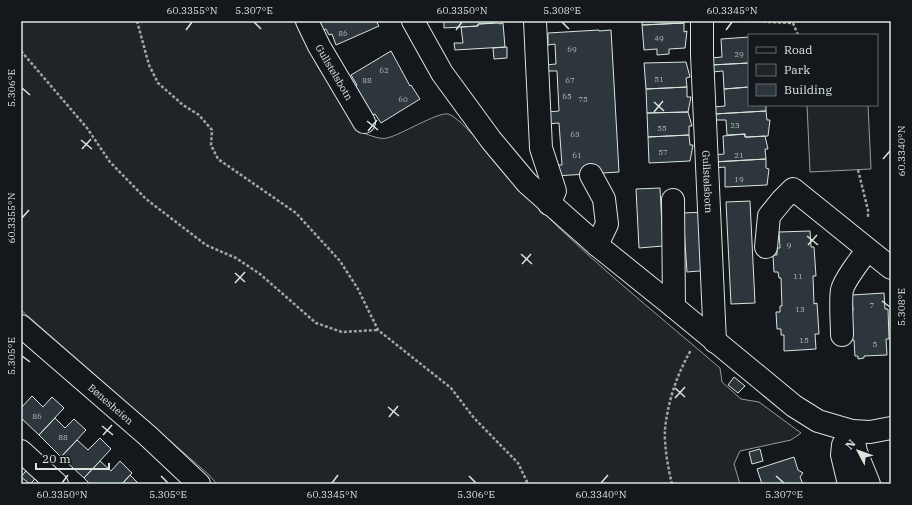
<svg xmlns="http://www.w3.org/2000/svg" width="912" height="505" font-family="'IBM Plex Serif',serif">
	<rect width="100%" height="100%" fill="#14181c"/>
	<path fill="#202428" stroke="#939e99" d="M21,21H295L318,67L363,133C370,135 380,140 387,138C401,135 437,112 448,114C460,116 501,167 511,179C574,248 649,307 720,368L722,382L741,399L759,402L801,433L791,440L740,451L734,464L740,484H217L208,474L21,310Z
		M807,105H868L871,169L810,172Z"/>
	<path fill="#2c363c" stroke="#d8e6dc" d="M317,21H376L379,26L336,45L332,34L329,35L326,29L321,31Z
		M444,21H494V23L478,24V26L444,28Z
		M642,21H684V23L642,25Z
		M499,23V24L503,23L505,47L455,50L454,43H463L461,27L478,26V24Z
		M684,23V32L687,31L685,48L669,49V54L657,55V49L644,50L642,25Z
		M599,30V31L611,30L619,172L555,176V165H562L559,123L547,124V112L559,111L557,71H545L544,65L556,64L555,44L548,45V33Z
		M749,37V63L711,65V58L722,57L721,39Z
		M507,47V58L494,59L493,48Z
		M391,51L410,86L411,85L420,99L381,123L375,114L372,115L354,87L357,85L351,75Z
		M686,62L690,77L686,78L687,87L646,89L644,63Z
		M749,63V87L724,89L723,71L712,72L711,65Z
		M687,87V97H691L688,112L647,113L646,89Z
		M749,87V105H766V111L714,114L713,107L725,106L724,89Z
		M766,111L767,120H770L768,136L748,137H745V134L727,135L726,120H714V114Z
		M688,112L692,126H689V135L648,137L647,113Z
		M745,134V137H748L765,136L768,149H765L766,159L713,162L712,155L724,154L723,136Z
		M689,135L690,145H693L690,161L649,163L648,137Z
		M766,159V168L769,169L767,185L725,187V167L713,168V162Z
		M660,188L663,246L639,248L636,189Z
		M750,201L755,303L731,304L726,202Z
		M707,212L711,270L687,272L683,213Z
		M810,231L811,247H814L816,276H813L814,304L817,303L819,334H815L816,349L784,351V335H781V329H777L776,312H780V306H782L781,278H779L778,272H774L773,255H777V248H780L779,232Z
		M884,293L885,309H888L889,339H886L887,355L864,356V358L858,359V356H855L854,340H852L851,311H853L852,295Z
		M734,377L745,386L738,393L728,385Z
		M32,396L43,407L52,397L64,408L39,435L21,418V408Z
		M55,418L65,428L74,419L86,430L61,457L39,435Z
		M100,438L111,449L84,478L61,457L77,440L88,450Z
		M760,449L763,461L752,464L749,452Z
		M794,457L798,470L803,473L800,477L803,484H762L757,469Z
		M100,461L111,471L120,461L132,473L122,484H90L84,478Z
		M29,467L38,476L30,484L21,477Z
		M130,475L139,484H122Z"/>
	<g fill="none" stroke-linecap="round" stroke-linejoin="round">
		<defs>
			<g id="minor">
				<path id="s1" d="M307,21L319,46L364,122"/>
				<path d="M413,21L442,73L491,140L527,183L597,245L674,307L794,406L818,421L852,431L870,432L891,428"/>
				<path d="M535,21L541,148L555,191L549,204"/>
				<path id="s2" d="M702,21V55L715,342"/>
				<path d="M591,175L604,199L607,224L597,245"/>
				<path d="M673,200L674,307"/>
				<path d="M766,247L769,216L782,200L793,189L891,268"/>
				<path id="s3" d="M21,326L148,436L199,484"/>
				<path d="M842,335C842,323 840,301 842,290C844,281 861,258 868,250"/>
				<path d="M853,436L856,452L869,484"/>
				<path d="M21,451L57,484"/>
				<path d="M849,484L842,455L843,445L852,431"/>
			</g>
		</defs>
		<use href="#minor" stroke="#d8e6dc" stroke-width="24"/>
		<path stroke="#9da8a2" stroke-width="2.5" stroke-dasharray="3 2" stroke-linecap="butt" d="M137,21L149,65L158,83L183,105L199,115L212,130L211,145L218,159L296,213L340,261L358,289L378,330L451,388L474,418L518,463L528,484
			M748,21L793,23L798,35
			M21,51L87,128L110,162L146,199L206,245L236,258L260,274L316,323L342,332L378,330
			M858,170L868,210V218
			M672,484C668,468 664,445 665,429C668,401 677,374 691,350"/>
		<use href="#minor" stroke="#14181c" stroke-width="22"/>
	</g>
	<path fill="none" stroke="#d8e6dc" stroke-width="1.5" d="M254,22L261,29M562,22L569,29M186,30L192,22M456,30L462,22M726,30L732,22M22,88L30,95M654,102L664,111M654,112L663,101M367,121L378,130M368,131L377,120M81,140L92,149M82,149L91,139M883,159L890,151M22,218L29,210M807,236L818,245M808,245L817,235M521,254L532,264M522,264L531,254M235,273L245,282M235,283L245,272M882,301L890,307M22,356L30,362M675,388L685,397M675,398L685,387M388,407L399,416M389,417L398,406M102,426L113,435M103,435L112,425M161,476L168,483M469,476L476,483M776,476L784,483M62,483L68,475M332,483L338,475M601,483L608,475"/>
	<g text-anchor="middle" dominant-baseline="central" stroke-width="3" stroke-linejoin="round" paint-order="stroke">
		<g font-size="8" fill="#adbab4">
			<text x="343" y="33">86</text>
			<text x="659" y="38">49</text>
			<text x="572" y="49">69</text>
			<text x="739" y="54">29</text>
			<text x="384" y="70">62</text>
			<text x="659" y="79">51</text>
			<text x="367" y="80">88</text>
			<text x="570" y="80">67</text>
			<text x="567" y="96">65</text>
			<text x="403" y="99">60</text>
			<text x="583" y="99">75</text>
			<text x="735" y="125">23</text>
			<text x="662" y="128">55</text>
			<text x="575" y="134">63</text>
			<text x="663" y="152">57</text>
			<text x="577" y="155">61</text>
			<text x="739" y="155">21</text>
			<text x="739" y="179">19</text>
			<text x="789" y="245">9</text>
			<text x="798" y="276">11</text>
			<text x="872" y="305">7</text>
			<text x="800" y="309">13</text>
			<text x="804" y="340">15</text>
			<text x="875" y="344">5</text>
			<text x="37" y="416">86</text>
			<text x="63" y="437">88</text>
		</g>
		<g font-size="10" fill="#d8e6dc" stroke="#14181c">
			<text stroke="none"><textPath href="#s1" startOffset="58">Gullstølsbotn</textPath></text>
			<text stroke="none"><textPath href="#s2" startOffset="161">Gullstølsbotn</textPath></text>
			<text stroke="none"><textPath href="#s3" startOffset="119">Bønesheien</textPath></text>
		</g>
	</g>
	<rect width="912" height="505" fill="none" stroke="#14181c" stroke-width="44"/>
	<rect x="748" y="34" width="130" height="72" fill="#14181c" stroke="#626a69"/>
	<rect x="756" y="47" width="20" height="6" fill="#14181c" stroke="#626a69"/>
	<text x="784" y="54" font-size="12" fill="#d8e6dc">Road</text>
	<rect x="756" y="64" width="20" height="12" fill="#202428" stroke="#626a69"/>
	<text x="784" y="74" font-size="12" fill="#d8e6dc">Park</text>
	<rect x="756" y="84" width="20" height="12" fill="#2c363c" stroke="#626a69"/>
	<text x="784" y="94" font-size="12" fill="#d8e6dc">Building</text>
	<g transform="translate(858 451) rotate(311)" stroke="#14181c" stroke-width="3" paint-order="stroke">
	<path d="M0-3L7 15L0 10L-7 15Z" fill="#d8e6dc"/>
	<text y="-6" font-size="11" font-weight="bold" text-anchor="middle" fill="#d8e6dc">N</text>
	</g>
	<path d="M36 463v6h73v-6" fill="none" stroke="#d8e6dc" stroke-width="2"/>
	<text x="42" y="463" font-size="12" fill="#d8e6dc" stroke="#14181c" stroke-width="3" paint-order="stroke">20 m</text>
	<rect x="22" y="22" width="868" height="461" fill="none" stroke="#d8e6dc" stroke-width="1.5"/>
	<g font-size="10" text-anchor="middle" fill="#d8e6dc">
		<text x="192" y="14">60.3355°N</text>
		<text x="254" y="14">5.307°E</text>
		<text x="462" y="14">60.3350°N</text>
		<text x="562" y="14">5.308°E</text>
		<text x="732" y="14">60.3345°N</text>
		<text transform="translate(11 88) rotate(-90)" y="4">5.306°E</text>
		<text transform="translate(901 151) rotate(-90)" y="4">60.3340°N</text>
		<text transform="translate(11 218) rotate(-90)" y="4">60.3355°N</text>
		<text transform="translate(901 307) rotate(-90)" y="4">5.308°E</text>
		<text transform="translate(11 356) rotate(-90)" y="4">5.305°E</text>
		<text x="62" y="498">60.3350°N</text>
		<text x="168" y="498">5.305°E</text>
		<text x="332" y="498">60.3345°N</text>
		<text x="476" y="498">5.306°E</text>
		<text x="601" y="498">60.3340°N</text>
		<text x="784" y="498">5.307°E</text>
	</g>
</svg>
